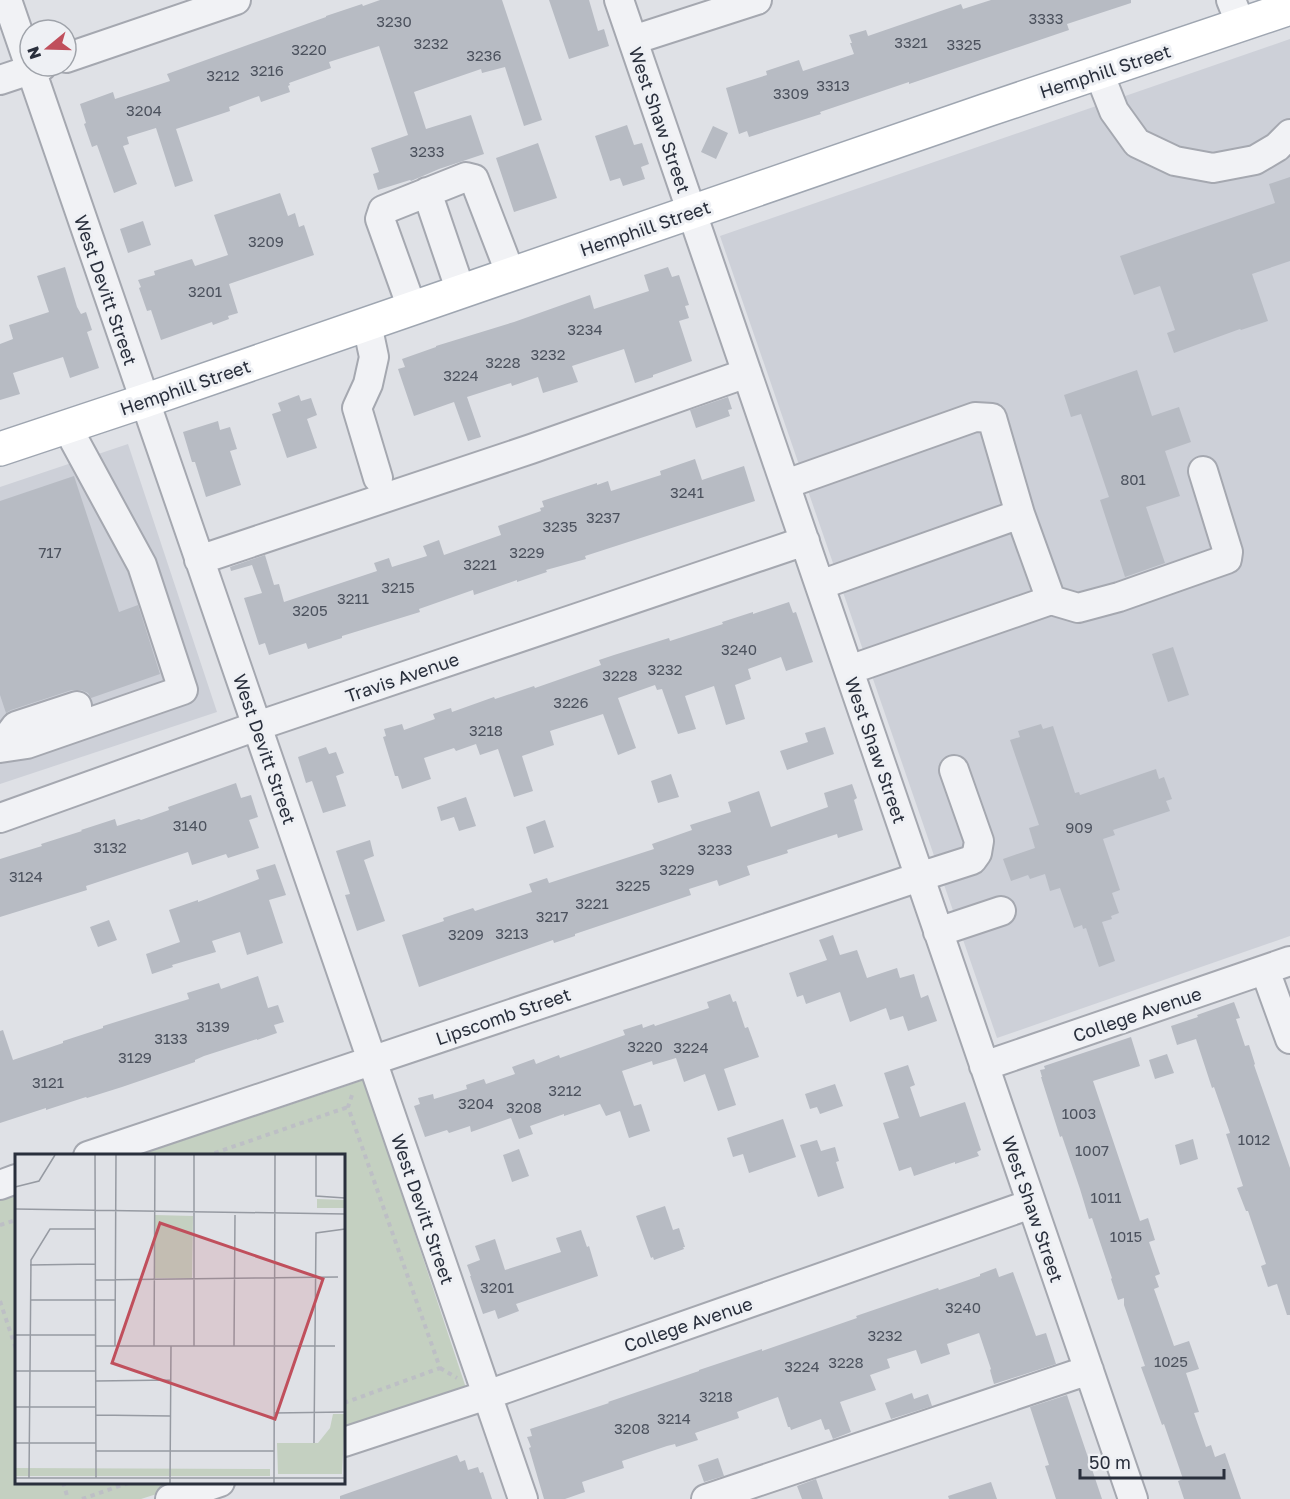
<svg xmlns="http://www.w3.org/2000/svg" width="1290" height="1499" font-family="'Golos Text',sans-serif">
	<rect width="100%" height="100%" fill="#dfe1e6"/>
	<path fill="#cdd0d8" d="M1290,39V936L997,1038L720,236Z
		M128,444L217,712L0,784V487Z"/>
	<path fill="#c4d0c1" d="M364,1080L467,1391L344,1432V1156H136Z
		M16,1195V1482L191,1483L141,1499H0V1200Z"/>
	<path fill="#b7bbc3" d="M380,0H502L542,120L524,126L505,67L482,73L481,69L414,92L426,129L471,115L484,154L439,169L411,181L410,180L378,190L373,174L379,172L371,148L408,135L379,46L329,62L331,68L289,83L290,85L288,86L290,92L261,102L259,96L229,107L230,111L176,129L193,181L175,187L156,128L127,137L129,144L123,146L137,184L114,193L97,145L92,147L84,124L86,123L80,104L113,92L115,99L170,81L167,74L326,17V16L362,4L363,6Z
		M549,0H589L598,31L604,29L609,46L569,59Z
		M991,0H1131V3L1067,24L1069,30L909,84V82L820,112L821,114L749,137L747,131L739,134L726,88L767,75L766,71L799,60L803,71L854,54L850,43H852L849,35L866,30L868,36L961,4L963,9Z
		M627,125L634,145L642,143L649,164L641,167L645,179L623,186L620,178L610,181L595,136Z
		M713,126L728,133L716,159L701,152Z
		M538,143L557,198L514,212L496,158Z
		M1290,177V261L1252,274L1268,321L1241,330L1240,329L1174,353L1167,333L1175,330L1160,286L1134,295L1120,256L1275,203L1269,184Z
		M280,193L288,216L295,213L299,227L304,225L314,255L229,284L238,313L228,316L229,319L213,325L212,322L161,340L151,310L147,311L139,288L141,287L138,280L155,275L154,271L192,259L195,266L228,255L214,215Z
		M143,221L151,245L128,253L120,229Z
		M65,267L77,307L81,314L86,312L92,330L87,332L99,368L70,378L63,357L13,373L20,394L0,400V344L13,339L9,325L49,312L37,276Z
		M668,267L672,277L679,275L689,305L685,306L689,318L679,321L692,361L653,375V377L635,383L624,349L572,366L578,382L543,393L538,377L512,386L511,383L467,397L481,437L468,441L454,402L414,416L398,369L405,367L402,359L436,347V346L514,322L590,295L594,309L649,291L644,275Z
		M1137,370L1152,416L1179,407L1191,442L1165,451L1180,496L1146,507L1165,563L1125,577L1100,500L1109,497L1081,414L1071,417L1064,395Z
		M299,395L301,401L311,398L317,415L307,419L317,448L287,458L272,414L281,411L278,403Z
		M728,397L732,409L728,410L730,416L696,428L690,410Z
		M218,421L220,430L230,427L237,449L230,451L241,485L206,497L195,462H192L183,432Z
		M695,459L702,480L744,466L755,501L585,556L586,559L546,570L547,572L517,582V580L474,595L473,590L419,609L420,612L342,636V638L308,649L306,643L269,655L265,643L259,645L244,598L262,593L252,565L231,571L230,567L265,555L274,585L279,584L284,602L377,571L374,563L389,558L392,567L427,556L423,546L439,540L444,555L501,535L498,526L541,511L540,508L544,507L542,501L597,483V485L608,481L611,491L661,475L660,471Z
		M74,476L119,612L138,605L160,674L91,698L88,693L81,690H72L11,710L6,713L0,695V501Z
		M789,602L793,613L796,612L813,662L786,671L781,657L748,669L751,679L735,685L745,719L726,725L714,686L685,696L696,729L678,734L662,689L657,690L655,685L618,698L636,748L618,755L603,714L550,731L554,745L522,756L533,791L514,797L498,749L480,755L476,744L456,751L454,748L424,758L431,779L402,789L398,776H395L383,737L386,736L384,729L402,724L404,730L435,719L433,714L451,708L452,712L494,697L495,699L534,686L535,688L601,665L599,660L614,655L669,638L670,641L723,624L722,622L753,612V614Z
		M1173,647L1189,695L1168,702L1152,654Z
		M1041,724L1043,729L1053,726L1075,793L1079,792L1080,795L1156,769L1159,779L1164,777L1172,799L1166,801L1170,811L1113,830L1115,835L1103,839L1120,890L1112,893L1119,913L1111,916L1112,919L1102,922L1115,961L1099,967L1086,928L1083,929L1082,925L1074,928L1060,888L1050,891L1045,874L1030,879L1028,875L1011,881L1003,859L1035,848L1029,828L1039,825L1010,740L1020,737L1018,731Z
		M825,727L834,754L787,770L780,751L808,742L805,733Z
		M326,747L329,754L336,752L344,773L336,776L346,806L323,813L312,781L306,783L298,757Z
		M671,774L679,797L658,803L651,781Z
		M236,783L241,798L251,795L258,817L249,820L259,848L228,858L226,854L192,865L188,852L86,886L87,890L0,917V859L42,846L41,844L82,831L81,830L115,819L117,826L139,819L141,820L169,810L168,807Z
		M852,784L857,798L854,800L863,830L838,838L837,834L787,850L788,853L747,866L750,875L719,886L717,880L689,889L691,895L575,934V936L554,943L553,940L419,987L402,935L444,921L443,918L473,908L475,911L532,892L529,884L547,878L549,883L654,849L652,844L692,830L690,825L731,812L728,802L759,791L771,827L828,807L824,793Z
		M466,797L476,826L459,831L454,817L441,821L437,807Z
		M545,820L554,847L534,854L526,827Z
		M370,840L374,856L364,860L385,921L357,931L345,895L350,894L336,851Z
		M275,864L286,895L269,900L283,943L247,955L240,932L212,941L216,952L172,965L173,967L152,974L146,954L180,942L169,910L198,900V902L259,879L256,870Z
		M109,920L117,940L98,947L90,927Z
		M833,935L840,955L857,950L867,978L897,968L900,978L914,974L921,998L928,995L937,1021L908,1031L903,1016L890,1020L886,1008L850,1022L840,992L806,1004L803,995L797,997L789,973L827,960L819,940Z
		M258,976L268,1008L278,1005L284,1022L274,1025L277,1033L257,1040V1039L204,1056L195,1060V1062L122,1087L87,1098L86,1097L46,1110V1108L0,1123V1031L3,1030L13,1060L63,1043V1041L103,1028V1026L189,999L187,993L219,983L221,989Z
		M730,994L733,1002L736,1001L745,1028L748,1027L759,1057L724,1069L736,1105L718,1111L705,1074L684,1082L676,1058L653,1065L652,1061L622,1071L634,1106L641,1104L650,1131L629,1138L620,1111L606,1116L600,1104L564,1116V1114L530,1126L533,1134L519,1139L511,1118L471,1132L470,1126L449,1133L447,1130L425,1137L414,1106L420,1104L418,1098L433,1094L434,1099L467,1089L466,1085L484,1079L486,1084L515,1074L512,1067L534,1059L536,1064L559,1055L560,1058L625,1035L623,1030L642,1024L643,1028L654,1024L655,1026L709,1008L707,1002Z
		M1234,1002L1240,1018L1236,1019L1245,1046L1249,1045L1255,1064L1254,1065L1290,1168V1315H1287L1277,1284L1268,1287L1261,1266L1266,1264L1248,1211H1246L1237,1188L1243,1186L1226,1134L1230,1133L1214,1087L1212,1088L1196,1039L1177,1045L1171,1026L1198,1017L1197,1015Z
		M1131,1037L1140,1066L1093,1081L1140,1221L1148,1218L1155,1240L1149,1242L1160,1274L1155,1276L1159,1287L1154,1289L1174,1346L1189,1341L1199,1369L1186,1373L1199,1412L1194,1413L1206,1447L1211,1445L1215,1457L1225,1453L1241,1499H1184L1178,1481L1183,1479L1164,1424L1162,1425L1141,1367L1145,1366L1124,1305V1298L1118,1300L1111,1279L1112,1278L1092,1218L1089,1219L1080,1189L1062,1136L1060,1137L1041,1077H1042L1040,1070L1045,1069L1044,1066Z
		M1167,1054L1174,1073L1155,1079L1149,1060Z
		M908,1065L915,1085L910,1087L920,1117L965,1102L981,1150L977,1152L979,1156L955,1164V1162L914,1176L911,1167L899,1171L883,1123L899,1118L884,1073Z
		M835,1084L843,1106L820,1114L817,1107L810,1109L805,1094Z
		M783,1119L796,1157L749,1173L743,1154L733,1157L727,1138Z
		M1193,1139L1198,1159L1180,1165L1175,1145Z
		M817,1140L821,1151L835,1147L839,1161L836,1162L844,1188L818,1197L800,1145Z
		M519,1149L529,1176L512,1182L503,1155Z
		M665,1206L673,1230L679,1228L685,1247H683L684,1249L654,1260L653,1257L651,1258L636,1216Z
		M581,1230L587,1247L589,1246L598,1276L516,1304L519,1311L498,1319L495,1310L483,1314L470,1276H471L467,1265L480,1260L475,1246L495,1239L505,1270L561,1252L556,1238Z
		M996,1268L999,1277L1013,1272L1036,1336L1046,1333L1056,1364L994,1384L990,1370L991,1369L979,1333L947,1344L950,1354L921,1364L916,1350L887,1359L890,1368L870,1375L876,1390L840,1402L851,1432L833,1439L829,1429L825,1430L821,1419L791,1430L790,1427H788L778,1397L737,1412L739,1418L695,1433L698,1440L676,1447L675,1444L667,1446L622,1461L624,1468L582,1482L585,1492L565,1499H544L529,1448L531,1447L527,1437L532,1436L530,1429L609,1403L608,1402L699,1371V1370L762,1349V1351L857,1318L856,1316L938,1288L939,1290L980,1276V1274Z
		M912,1393L914,1399L928,1394L932,1406L891,1419L885,1403Z
		M1067,1395L1102,1499H1056L1045,1466L1049,1465L1030,1407Z
		M457,1455L460,1462L465,1460L468,1470L478,1467L480,1473L483,1472L492,1499H340V1496Z
		M718,1458L724,1476L704,1482L698,1465Z
		M816,1479L823,1499H802L797,1486Z
		M991,1482L997,1499H949L948,1496Z"/>
	<g fill="none" stroke-linecap="round" stroke-linejoin="round">
		<defs>
			<path id="minor" d="M7,0L523,1499
				M619,0L1133,1499
				M1231,0L1241,25
				M633,40L757,0
				M66,58L236,0
				M1099,73L1114,111L1137,143L1175,161L1213,168L1255,160L1277,147L1290,134
				M0,80L42,66
				M427,192L461,292
				M412,308L380,219L383,210L466,177L474,179L511,275
				M367,324L374,357L368,384L357,408L378,478
				M786,484L975,417L992,418L1020,514L1051,600
				M199,560L531,449L747,373
				M820,585L1020,514
				M849,670L1051,600L1078,608L1119,597L1227,559L1228,552L1203,471
				M0,747L16,726L77,706
				M0,748L27,744L183,690L142,565L67,427
				M0,818L257,726L805,541
				M938,932L1001,911
				M1265,970L1290,1039
				M984,1066L1290,961
				M88,1156L919,877L972,860L977,853L979,841L954,770
				M0,1185L16,1179
				M344,1442L487,1395L1031,1204
				M170,1499L220,1482
				M706,1499L1089,1370"/>
			<path id="major" d="M0,449L144,401L987,110L1290,8"/>
		</defs>
		<use href="#minor" stroke="#a5a8b0" stroke-width="32"/>
		<use href="#major" stroke="#9fa6b1" stroke-width="36"/>
		<path stroke="#bdbfc5" stroke-width="4" stroke-dasharray="4.5 4.5" stroke-linecap="butt" d="M206,1156L348,1107
			M0,1225L16,1220
			M0,1301L16,1349
			M440,1368L457,1378
			M344,1403L440,1368L348,1107L353,1092
			M63,1482L68,1499
			M82,1499L131,1482"/>
		<use href="#minor" stroke="#f1f2f5" stroke-width="28"/>
		<use href="#major" stroke="#fff" stroke-width="33"/>
	</g>
	<g text-anchor="middle" dominant-baseline="central" stroke-width="6" stroke-linejoin="round" paint-order="stroke">
		<g font-size="15" fill="#4c525e">
			<text x="1046" y="18">3333</text>
			<text x="394" y="21">3230</text>
			<text x="911" y="42">3321</text>
			<text x="431" y="43">3232</text>
			<text x="964" y="44">3325</text>
			<text x="309" y="49">3220</text>
			<text x="484" y="55">3236</text>
			<text x="267" y="70">3216</text>
			<text x="223" y="75">3212</text>
			<text x="833" y="85">3313</text>
			<text x="791" y="93">3309</text>
			<text x="144" y="110">3204</text>
			<text x="427" y="151">3233</text>
			<text x="266" y="241">3209</text>
			<text x="205" y="291">3201</text>
			<text x="585" y="329">3234</text>
			<text x="548" y="354">3232</text>
			<text x="503" y="362">3228</text>
			<text x="461" y="375">3224</text>
			<text x="1133" y="479">801</text>
			<text x="687" y="492">3241</text>
			<text x="603" y="517">3237</text>
			<text x="560" y="526">3235</text>
			<text x="50" y="552">717</text>
			<text x="527" y="552">3229</text>
			<text x="480" y="564">3221</text>
			<text x="398" y="587">3215</text>
			<text x="353" y="598">3211</text>
			<text x="310" y="610">3205</text>
			<text x="739" y="649">3240</text>
			<text x="665" y="669">3232</text>
			<text x="620" y="675">3228</text>
			<text x="571" y="702">3226</text>
			<text x="486" y="730">3218</text>
			<text x="190" y="825">3140</text>
			<text x="1079" y="827">909</text>
			<text x="110" y="847">3132</text>
			<text x="715" y="849">3233</text>
			<text x="677" y="869">3229</text>
			<text x="26" y="876">3124</text>
			<text x="633" y="885">3225</text>
			<text x="592" y="903">3221</text>
			<text x="552" y="916">3217</text>
			<text x="512" y="933">3213</text>
			<text x="466" y="934">3209</text>
			<text x="213" y="1026">3139</text>
			<text x="171" y="1038">3133</text>
			<text x="645" y="1046">3220</text>
			<text x="691" y="1047">3224</text>
			<text x="135" y="1057">3129</text>
			<text x="48" y="1082">3121</text>
			<text x="565" y="1090">3212</text>
			<text x="476" y="1103">3204</text>
			<text x="524" y="1107">3208</text>
			<text x="1079" y="1113">1003</text>
			<text x="1254" y="1139">1012</text>
			<text x="1092" y="1150">1007</text>
			<text x="1106" y="1197">1011</text>
			<text x="1126" y="1236">1015</text>
			<text x="497" y="1287">3201</text>
			<text x="963" y="1307">3240</text>
			<text x="885" y="1335">3232</text>
			<text x="1171" y="1361">1025</text>
			<text x="846" y="1362">3228</text>
			<text x="802" y="1366">3224</text>
			<text x="716" y="1396">3218</text>
			<text x="674" y="1418">3214</text>
			<text x="632" y="1428">3208</text>
		</g>
		<g font-size="18" fill="#292f3c" stroke="#eef0f4">
			<text transform="translate(1105 71) rotate(-18)">Hemphill Street</text>
			<text transform="translate(660 120) rotate(71)">West Shaw Street</text>
			<text transform="translate(645 228) rotate(-19)">Hemphill Street</text>
			<text transform="translate(106 290) rotate(71)">West Devitt Street</text>
			<text transform="translate(185 387) rotate(-19)">Hemphill Street</text>
			<text transform="translate(402 677) rotate(-19)">Travis Avenue</text>
			<text transform="translate(265 749) rotate(71)">West Devitt Street</text>
			<text transform="translate(876 750) rotate(71)">West Shaw Street</text>
			<text transform="translate(1137 1014) rotate(-19)">College Avenue</text>
			<text transform="translate(503 1016) rotate(-19)">Lipscomb Street</text>
			<text transform="translate(423 1209) rotate(71)">West Devitt Street</text>
			<text transform="translate(1033 1209) rotate(71)">West Shaw Street</text>
			<text transform="translate(688 1324) rotate(-19)">College Avenue</text>
		</g>
	</g>
	<g transform="translate(15 1154)">
		<rect width="330" height="330" fill="#dfe1e6"/>
		<path d="M302,45L330,46V54H302ZM140,61L178,62L177,124H140ZM318,260H330L327,320H263L262,289H303L315,274ZM0,314L255,315V322H0Z" fill="#c4d0c1"/>
		<path fill="none" stroke="#969aa2" stroke-width="1.5" d="M80,1L81,324M301,1V42L330,44M0,33L24,27L40,1M0,55L330,60M15,111L80,110M80,126L323,123M15,146H100M0,181H80M80,192H320M100,192L101,1M139,192L140,1M179,192V1M219,192L220,61M0,217H81M81,227L156,226M0,253H81M259,259L330,258M81,261L155,262M0,289H81M299,289L301,79L330,75M81,297H259M0,324H330M14,324L16,106L35,75H80M155,329L156,192M259,329L260,1"/>
		<path fill="#c04f5c" fill-opacity="0.15" stroke="#c04f5c" stroke-width="3" d="M145,69L308,125L260,265L97,209Z"/>
		<rect width="330" height="330" fill="none" stroke="#292f3c" stroke-width="3"/>
	</g>
	<g transform="translate(48 48) rotate(251)"><circle r="28" fill="#eef0f4" stroke="#9fa3aa" stroke-width="1.5"/>
	<path d="M0-4.5L10 22L0 15L-10 22Z" fill="#c04f5c"/>
	<text y="-9" font-size="16" font-weight="bold" text-anchor="middle" fill="#292f3c">N</text>
	</g>
	<path d="M1080 1469v9h144v-9" fill="none" stroke="#292f3c" stroke-width="3"/>
	<text x="1089" y="1469" font-size="18" fill="#292f3c" stroke="#eef0f4" stroke-width="4.5" paint-order="stroke">50 m</text>
</svg>
